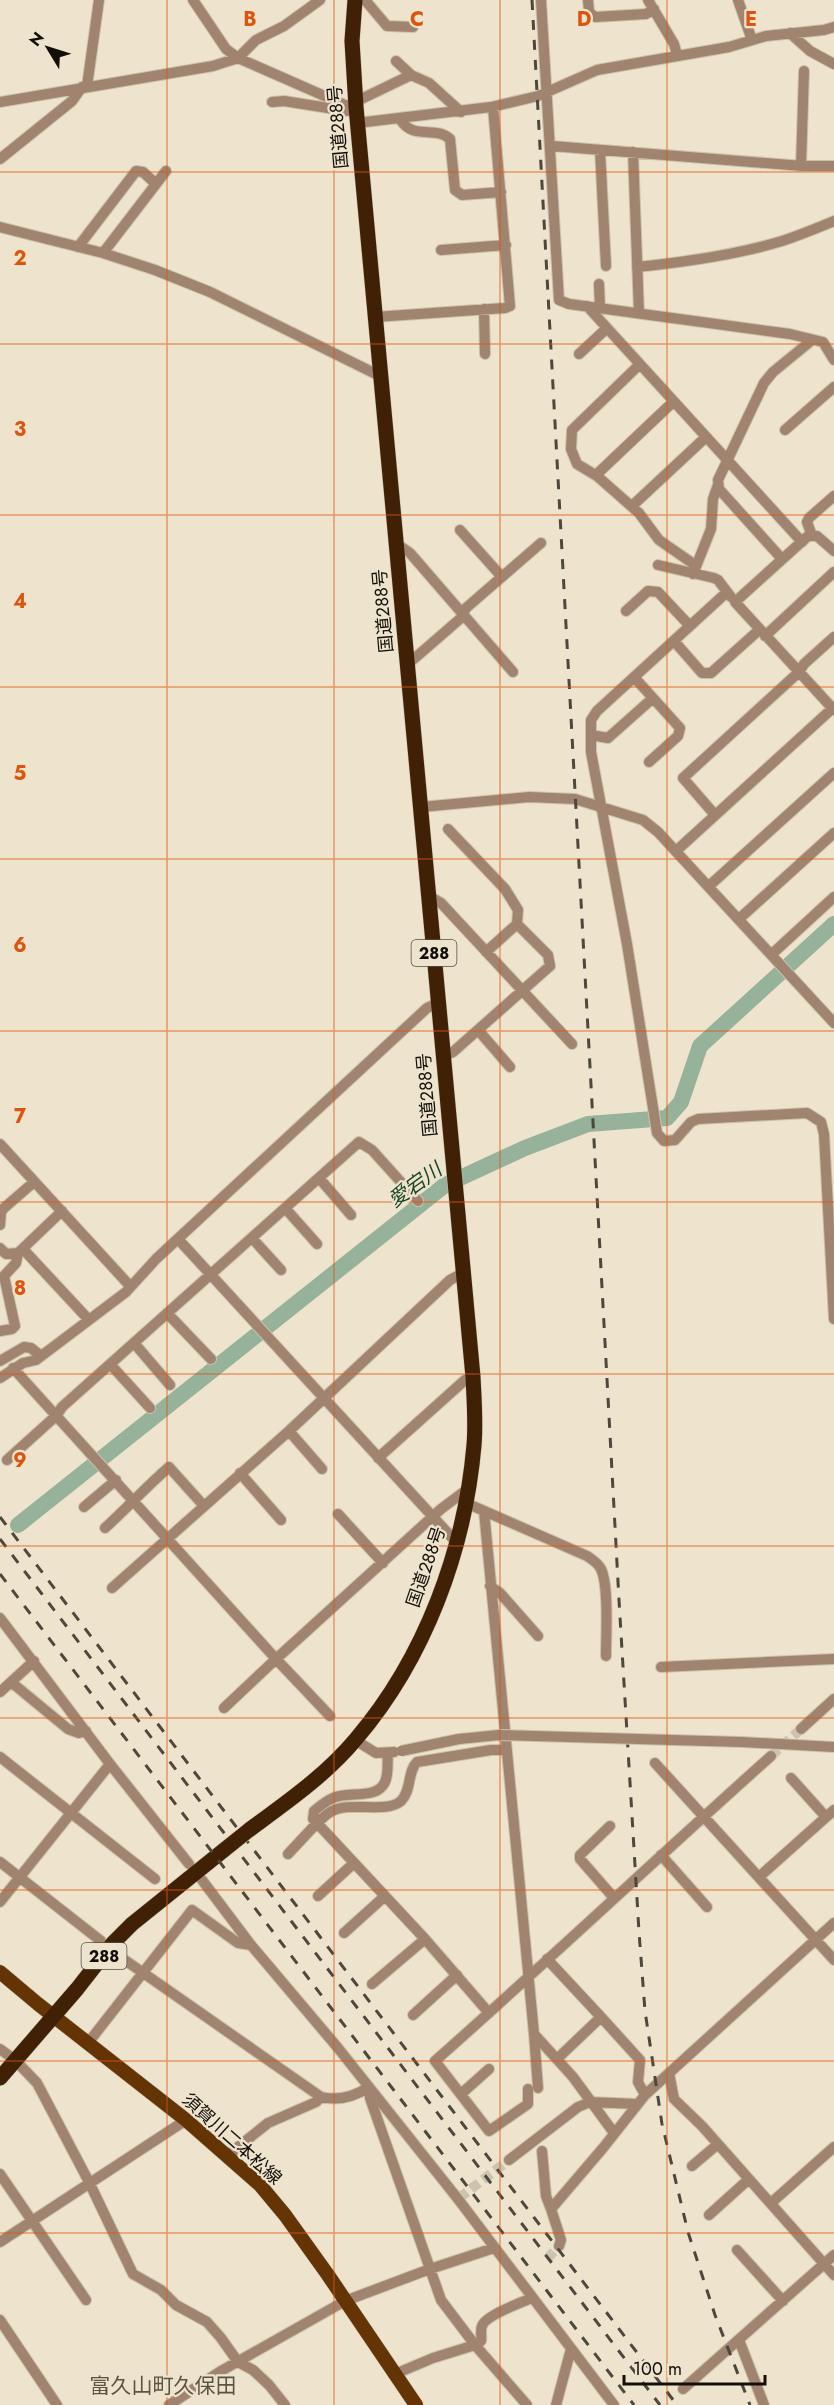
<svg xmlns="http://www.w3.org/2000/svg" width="834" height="2405" font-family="Jost,'Noto Sans JP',sans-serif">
	<rect width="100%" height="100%" fill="#eee4ce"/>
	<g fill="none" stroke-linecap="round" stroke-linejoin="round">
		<path stroke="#97b29b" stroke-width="16" d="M18,1525L445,1185L525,1148L588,1124L667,1118L681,1102L700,1046L834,924"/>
		<path stroke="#cdc4b0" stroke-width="10" stroke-dasharray="10 5" stroke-linecap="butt" d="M771,1756L801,1729
			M459,2198L509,2160
			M547,2259L559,2246"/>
		<defs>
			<path id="minor" d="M193,0L226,49L238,58L345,105L356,107
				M365,0L387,26L413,27
				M541,0L559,300L569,304L790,334L823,342L834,360
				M588,0L589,12L595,17L646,14L654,9
				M648,0L674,44L677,55
				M738,0L752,40
				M790,33L810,51L834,64
				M396,61L411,75L429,83L461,112
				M87,86L99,0
				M0,102L213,66L238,58L256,40L284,26L320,0
				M272,102L284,101L347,111
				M355,102L411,75
				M400,119C413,141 435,125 450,139L455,190L462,195L501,192
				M357,123L491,107L538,96L597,70L729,47L766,36L824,30L834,27
				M552,146L803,166H834
				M600,150L606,266
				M633,152L639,313
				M0,159L72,101L82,87
				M801,166L804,71
				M0,227L103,253L155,270L210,292L380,376
				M78,247L136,171L143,172L156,184
				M441,250L506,245
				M103,253L166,171
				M637,267C686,262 736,255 782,241C800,235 817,228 834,221
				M599,284L600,308
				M587,306L802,542
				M484,309L485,354
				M375,317L505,308L510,306L493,107
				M579,354L606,329
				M639,365L572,430L571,449L577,464L597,476L639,513L659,540L695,565
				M785,430L834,387
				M596,475L673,402
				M632,506L706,437
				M460,530L502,577
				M812,536L807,522L809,518L834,496
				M397,544L410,553L513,672
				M834,551L817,536H808L735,602L834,710
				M782,559L719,489L718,480L764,383L773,372L812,340
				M658,565L714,578L718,580L731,597
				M693,574L711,529L713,499L718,485
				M727,592L597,711L591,720V752L627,944L657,1133L664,1141L675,1140L691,1122L698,1119L807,1113L821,1122L824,1134L834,1319
				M626,611L648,591L658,592L690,626
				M765,636L834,572
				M674,641L702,673H711L759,630
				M408,664L461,618L466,608L541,543
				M634,677L680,728L678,736L649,762
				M591,735L608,738L653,698
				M421,807L529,797L575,799L643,820L658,832L834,1023
				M715,815L683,778L799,672L804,664L834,637
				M448,829L505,889L518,910L517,924L486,952
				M676,851L834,707
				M709,886L834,773
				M429,896L441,903L572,1044
				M739,919L834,833
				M772,954L834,897
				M478,1030L510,1067
				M443,1056L453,1052L550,966L548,955L517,924
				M0,1144L130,1286
				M319,1178L351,1215
				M285,1208L317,1244
				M0,1225L1,1212L4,1208L34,1182
				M252,1238L281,1270
				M178,1239L457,1543
				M0,1248L6,1254L18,1253L62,1211
				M23,1249L89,1320
				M167,1313L211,1359
				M0,1331L12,1329L15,1326L4,1276L16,1263L18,1253
				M134,1343L170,1385
				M0,1361L24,1347L31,1348L41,1356
				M110,1364L150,1408
				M13,1368L276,1659L441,1509L469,1488
				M0,1378L23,1363L36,1360L126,1292L156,1259L427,1008L438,1003
				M289,1431L322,1469
				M378,1458L465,1380L473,1377
				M7,1460L57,1415L62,1407L359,1142L372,1150L418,1201
				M240,1473L281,1520
				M466,1503L587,1556C593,1560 598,1563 601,1569C609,1586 606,1635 606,1656
				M84,1507L116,1480
				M484,1511L534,2034L573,2077L614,2133
				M338,1514L383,1563
				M105,1528C127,1508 146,1487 169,1467L204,1506
				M490,1586L500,1593L538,1636
				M112,1588L289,1431L450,1280L463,1273
				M0,1618L110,1764L189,1864
				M661,1667L834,1659
				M11,1682L68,1729L79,1733L86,1731
				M0,1692L34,1661
				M224,1708L276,1659L330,1716
				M801,1729L834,1699
				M355,1740L376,1753L394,1752
				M388,1753C387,1762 389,1773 385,1782C377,1800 349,1791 333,1798C326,1801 320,1806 314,1811L313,1819L317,1823C322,1819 326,1814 332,1811C351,1801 386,1814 401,1801C412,1790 407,1772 417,1762L491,1750H507
				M0,1757L155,1879
				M655,1763L834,1960
				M791,1778L826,1817
				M610,1826L580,1855V1859L614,1898
				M288,1854L317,1823L425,1939
				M661,1855L707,1907
				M0,1862L101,1941
				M759,1877L834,1810
				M202,1880L251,1945L338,2048L458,2199L614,2405
				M318,1896L354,1863
				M0,1902L110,1764
				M344,1933L385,1896
				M119,1956L321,2097C338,2101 354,2097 369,2087
				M547,1959L601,2017L557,2059
				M372,1984L425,1939L489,2013
				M413,2015L457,1975
				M601,2017L640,2060L638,2082L645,2095
				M534,2034L538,2088
				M88,2043L192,1910L238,1943L251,1945
				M0,2049L15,2060L37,2083L89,2182L133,2274L161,2290L176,2305L207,2322L221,2338L238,2362L253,2370L269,2385L285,2405
				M669,2073L674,2099L702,2126L834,2275
				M369,2087L370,2098L441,2300L475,2345L527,2405
				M528,2089V2104L489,2131L435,2061C548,1961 658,1857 771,1756
				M461,2094L489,2069
				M542,2151L546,2196L551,2209
				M228,2155L268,2123L316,2102L321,2097
				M509,2160L578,2107L590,2102L637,2104
				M692,2166L718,2144
				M0,2174L86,2300
				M771,2203L834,2147
				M709,2215L749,2179
				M0,2242L186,2120
				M559,2246L561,2240L551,2209L603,2148L645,2095L834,1923
				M737,2250L783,2301
				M0,2320L57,2405
				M739,2340L764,2405
				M395,2374L433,2358L475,2345L481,2341C482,2336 480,2330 482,2326C485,2316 522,2302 532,2298
				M683,2389L834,2255
				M169,2405L221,2371L345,2301L430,2269L494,2248
				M556,2405L571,2349"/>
			<path id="major" d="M0,1972L38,2004L186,2120L260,2185L285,2215L328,2275L416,2405"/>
			<path id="highway" d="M249,1830C287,1802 326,1775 356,1739C425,1658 465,1550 474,1445C476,1422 474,1399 473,1377L356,107L352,41L355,0
				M0,2078L77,1989L113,1943L132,1924L224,1850"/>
		</defs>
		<use href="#minor" stroke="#cbc2ae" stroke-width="12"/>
		<use href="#major" stroke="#cbc2ae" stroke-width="15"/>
		<use href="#highway" stroke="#cbc2ae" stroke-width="16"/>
		<use href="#minor" stroke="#a1846f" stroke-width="10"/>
		<use href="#major" stroke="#653405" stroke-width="14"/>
		<use href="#highway" stroke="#412105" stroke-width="15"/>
		<path stroke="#4d483d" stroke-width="3" stroke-dasharray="10 10" stroke-linecap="butt" d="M532,0L619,1600L639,1932L645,2011L662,2124L688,2232L715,2315L750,2405
			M0,1517L677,2405
			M0,1539L660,2405
			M0,1574L634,2405"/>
		<defs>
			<path id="minor-bridge" d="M401,1751L459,1739L499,1735L742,1742L834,1747"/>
			<path id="highway-bridge" d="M224,1850L249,1830"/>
		</defs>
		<use href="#minor-bridge" stroke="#cbc2ae" stroke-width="12" stroke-linecap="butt"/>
		<use href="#highway-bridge" stroke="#cbc2ae" stroke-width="16" stroke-linecap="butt"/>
		<use href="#minor-bridge" stroke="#a1846f" stroke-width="10"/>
		<use href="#highway-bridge" stroke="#412105" stroke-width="15"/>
	</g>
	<path fill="none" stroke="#dd550c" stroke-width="1.5" stroke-opacity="0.55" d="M167,0V2405M334,0V2405M500,0V2405M667,0V2405M0,172H834M0,344H834M0,515H834M0,687H834M0,859H834M0,1031H834M0,1202H834M0,1374H834M0,1546H834M0,1718H834M0,1890H834M0,2061H834M0,2233H834"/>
	<g text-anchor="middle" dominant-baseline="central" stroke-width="4.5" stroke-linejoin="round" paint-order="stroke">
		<g fill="#eee4ce" stroke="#544f43" stroke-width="1.5">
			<rect x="411.5" y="940" width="45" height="26" rx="4.5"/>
			<rect x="81.5" y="1943" width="45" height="26" rx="4.5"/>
		</g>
		<g font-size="16" font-weight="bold" fill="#120f08">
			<text x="434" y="953">288</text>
			<text x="104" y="1956">288</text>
		</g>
		<g font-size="18" fill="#120f08" stroke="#eee4ce">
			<text transform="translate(338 127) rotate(-95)">国道288号</text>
			<text transform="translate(383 611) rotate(-95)">国道288号</text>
			<text transform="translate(427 1095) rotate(-95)">国道288号</text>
			<text transform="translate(426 1567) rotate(-71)">国道288号</text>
			<text transform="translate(232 2139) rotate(42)">須賀川二本松線</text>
		</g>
		<g font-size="20" font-style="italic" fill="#194524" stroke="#eee4ce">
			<text transform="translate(415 1185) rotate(-36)">愛宕川</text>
		</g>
		<g font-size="21" fill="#5c5442" stroke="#eee4ce">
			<text x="163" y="2386">富久山町久保田</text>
		</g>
	</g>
	<g font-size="20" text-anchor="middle" font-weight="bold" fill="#dd550c" stroke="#eee4ce" stroke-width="4.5" stroke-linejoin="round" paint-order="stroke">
		<text x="250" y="26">B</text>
		<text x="417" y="26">C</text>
		<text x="584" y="26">D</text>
		<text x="751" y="26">E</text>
		<text x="20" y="265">2</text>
		<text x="20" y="436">3</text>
		<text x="20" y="608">4</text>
		<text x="20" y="780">5</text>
		<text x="20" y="952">6</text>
		<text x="20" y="1123">7</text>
		<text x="20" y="1295">8</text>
		<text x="20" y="1467">9</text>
	</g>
	<g transform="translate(48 48) rotate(308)" stroke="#eee4ce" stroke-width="4.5" paint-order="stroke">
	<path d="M0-4.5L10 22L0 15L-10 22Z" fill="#120f08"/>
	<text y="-9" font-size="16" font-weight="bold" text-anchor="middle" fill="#120f08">N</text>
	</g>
	<path d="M624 2375v9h141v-9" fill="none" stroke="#120f08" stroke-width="3"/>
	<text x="633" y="2375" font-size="18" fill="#120f08" stroke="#eee4ce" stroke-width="4.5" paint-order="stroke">100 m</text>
</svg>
